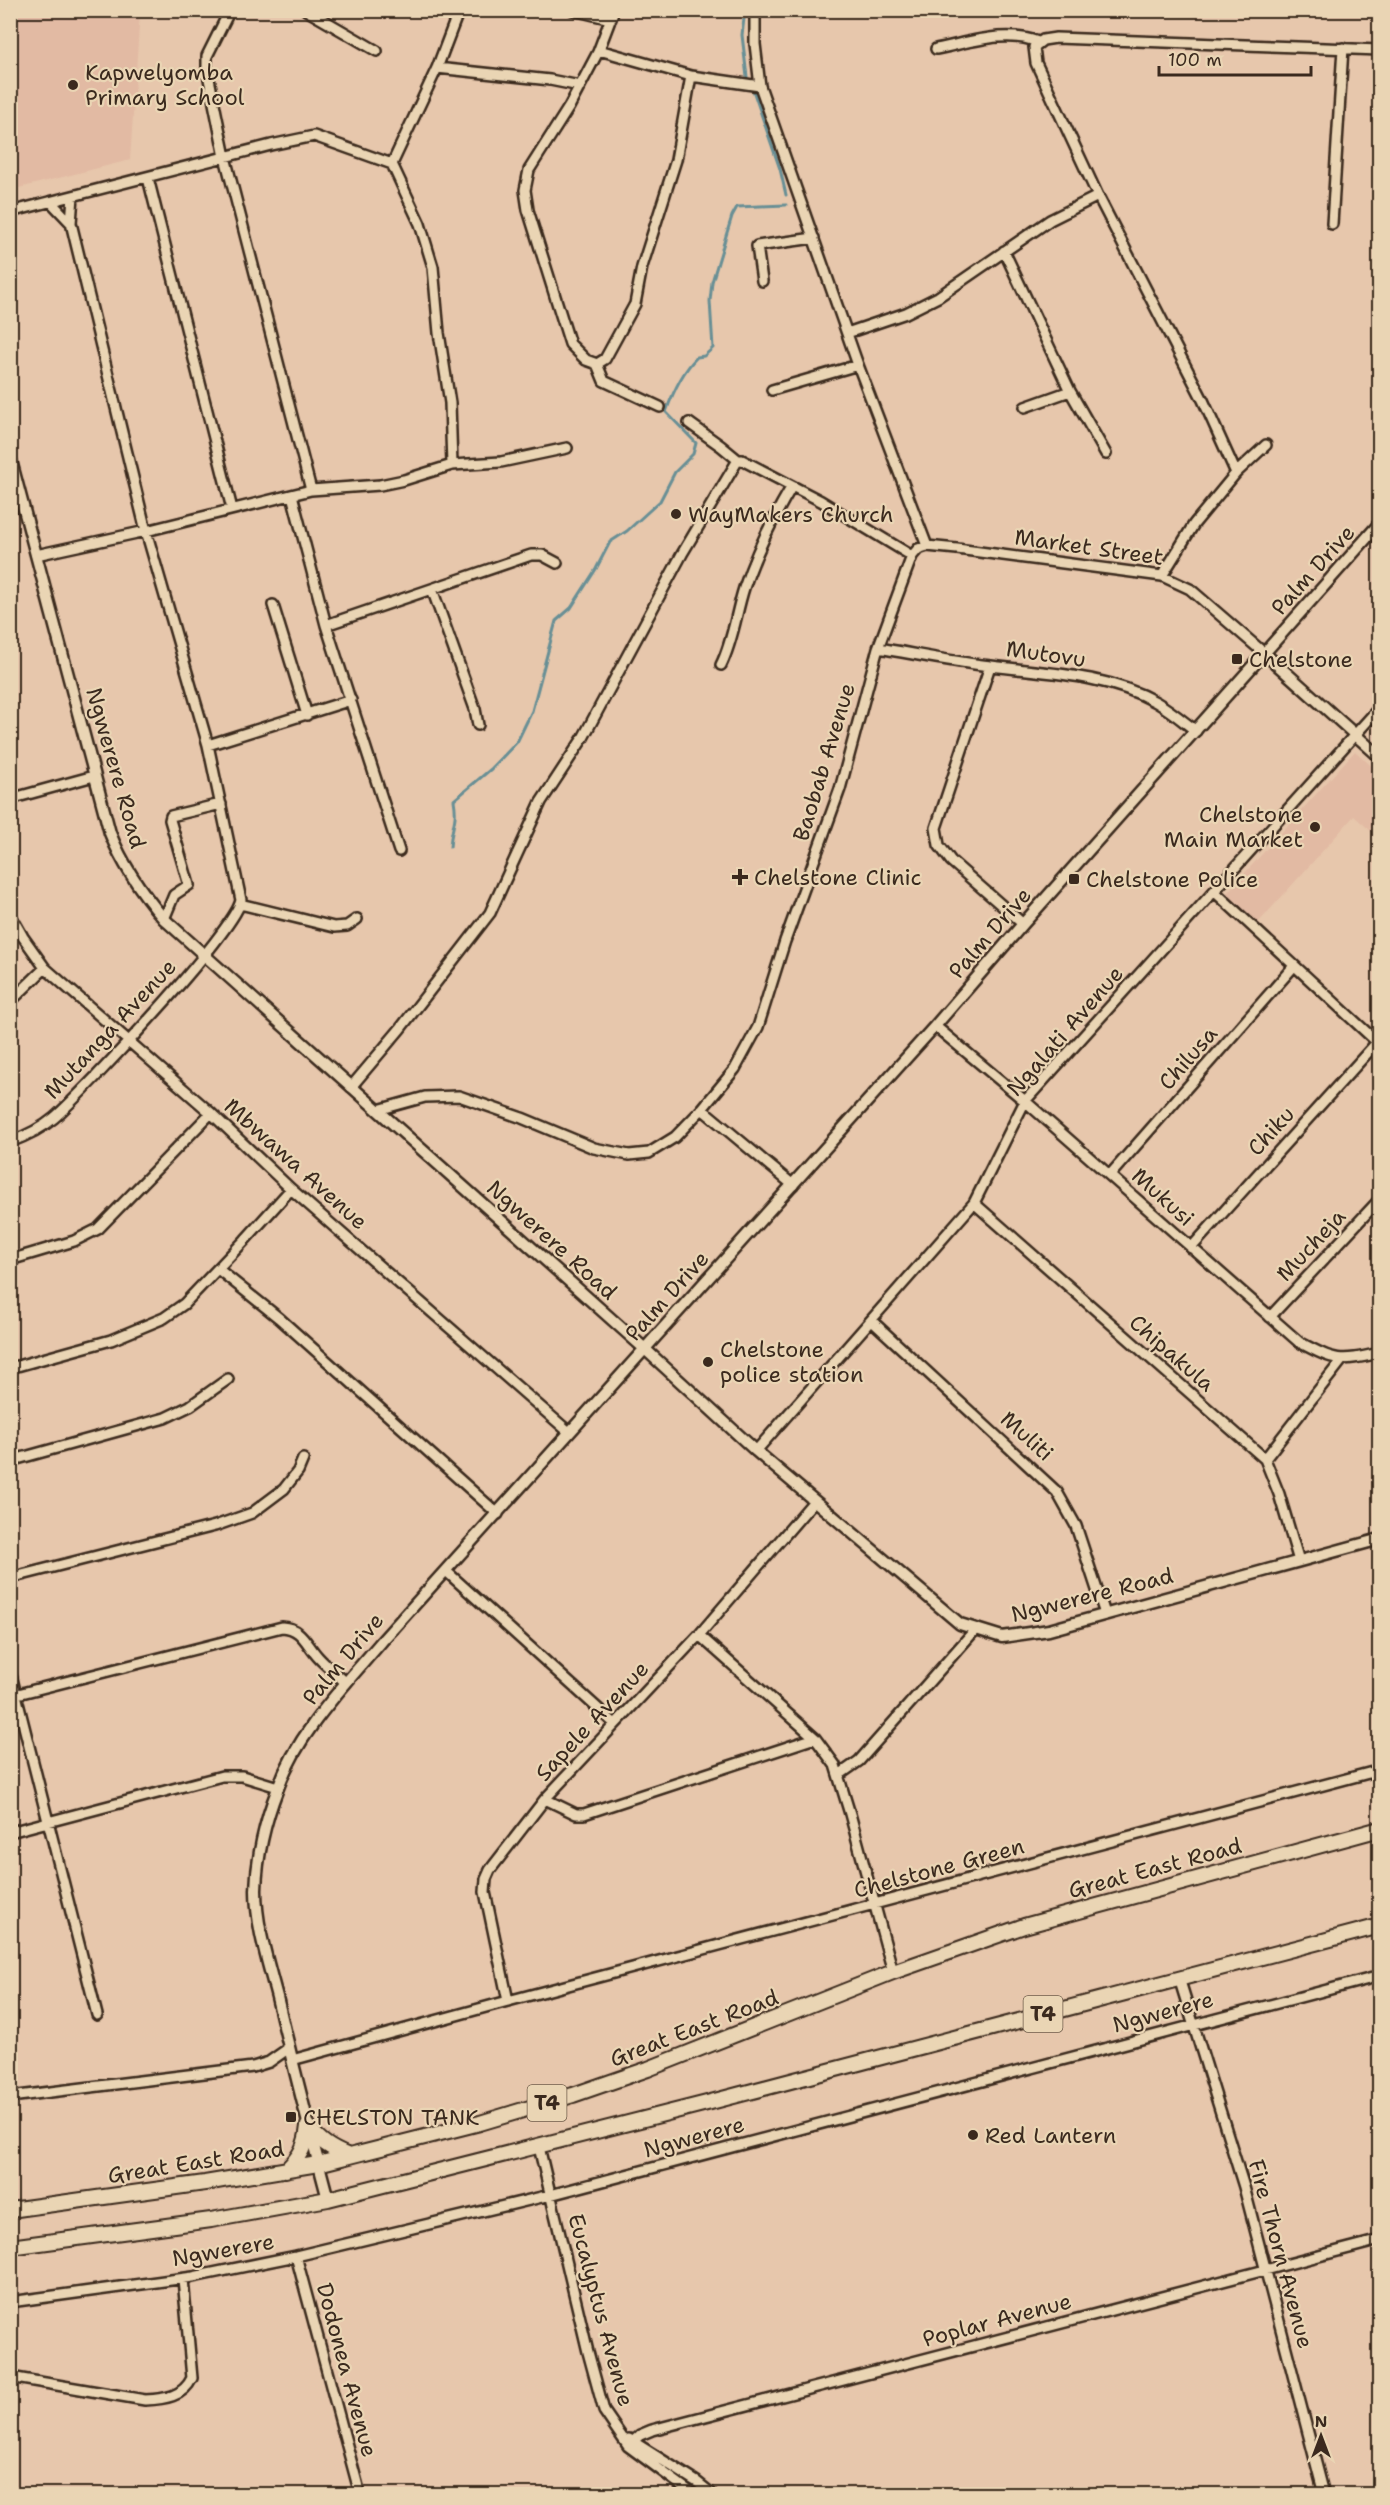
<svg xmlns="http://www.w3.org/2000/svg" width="1390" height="2505" font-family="'Shantell Sans',sans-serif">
	<rect width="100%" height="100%" fill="#e7c7ac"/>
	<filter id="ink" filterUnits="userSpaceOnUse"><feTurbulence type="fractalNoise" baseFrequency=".0167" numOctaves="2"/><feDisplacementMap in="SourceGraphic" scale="12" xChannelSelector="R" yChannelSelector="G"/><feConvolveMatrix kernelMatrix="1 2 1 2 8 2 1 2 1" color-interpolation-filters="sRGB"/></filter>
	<g filter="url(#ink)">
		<path fill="#e2baa3" d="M10,11H140L130,160L11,190Z
			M1355,751L1379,773V838L1354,816L1258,923L1226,894Z"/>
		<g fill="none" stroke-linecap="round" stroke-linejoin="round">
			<path stroke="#688f95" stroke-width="3" d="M745,10L742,35L747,77
				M753,90L780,169L786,195
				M450,847C451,826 458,822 454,800L491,769L517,742L532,711L556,621L571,608L596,569L610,542L627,531L660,501L675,472L693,454L696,443L666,412C673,392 682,372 697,357L704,356L713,348L710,301L712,282L732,216L737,207L786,205"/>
			<defs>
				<path id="minor" d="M306,10L377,51
					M573,10L611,19
					M614,10L598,52L569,107L529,170L525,190L528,210L570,344L586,360L597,364L604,381L660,407
					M755,10V44L760,86L858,365L927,546
					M936,49C968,43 1006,29 1038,42
					M599,50L691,76L760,86
					M437,68L550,80L580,86
					M392,164L437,68L459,10
					M148,178L232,509
					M51,202L71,223
					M10,212L271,145L314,136L392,164L420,224L433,267L439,333L450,403L452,465
					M1332,224L1343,48
					M1004,251L1070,391L1106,454
					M762,281L757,246L814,238
					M847,333L906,313L938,297L1050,220L1098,196
					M597,364L605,359L635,304L642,267L676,160L691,76
					M772,390L858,365
					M1025,407L1070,391
					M689,423L721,446L738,460H742L821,501L912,556
					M1236,473L1266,445
					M311,490L380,485L404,480L452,465L501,462L567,448
					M292,495L326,625L399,851
					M36,555L146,531L311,490L225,157L207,69V56L230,10
					M1162,576L1194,524L1236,473L1203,400L1098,196L1036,63L1034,47L1043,40L1056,38L1380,50
					M432,589L475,709L478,725
					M273,605L307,715
					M326,625L531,555H542L557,563
					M878,648C915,654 953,662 991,666C1045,673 1106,674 1156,702C1170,710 1183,721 1196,731
					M721,665C733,641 736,613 744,588C756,552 773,518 792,486
					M990,666L936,828L939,845L951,861L1023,924
					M208,745L351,700
					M10,799L94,776
					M1215,892L1377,1042
					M240,904L334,927L347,926L357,919
					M10,914L23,937L45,968L211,1113L291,1189L569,1432
					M164,919L174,895L189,885L170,820L171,816L221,804
					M10,1002L45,968
					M935,1026L1025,1101L1299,1342C1337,1362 1338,1362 1380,1353
					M351,1087L400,1029L490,913L541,802L583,738L682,554L738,460
					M702,1109L793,1185
					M378,1110L425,1097L459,1096L522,1118L594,1148L629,1155L649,1153L675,1137L702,1109L735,1069L758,1027L785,941L840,789L878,648L912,556L918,549L927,546L957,549L1162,576L1190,589L1264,653
					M10,1142C26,1136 41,1129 54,1118C85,1091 236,930 241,900L208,745L146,531L71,223L73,196
					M1110,1175L1294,966
					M974,1203L1265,1459L1279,1494L1299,1561
					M1191,1248L1380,1039
					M10,1260L74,1241L98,1229L211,1113
					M218,1269L279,1318L498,1514
					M1270,1317L1380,1199
					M872,1321L1057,1492L1076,1526L1105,1614
					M10,1368L111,1340L164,1318L184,1304L245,1240L291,1189
					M756,1451L974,1203L1025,1101L1380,707
					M1265,1459L1342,1360
					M10,1461L165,1418L190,1406L228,1379
					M446,1571L615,1724
					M10,1578L215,1526L252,1513L284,1489L298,1471L303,1459
					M699,1635L815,1738L835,1765L850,1814L893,1972
					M10,1671L97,2015
					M10,1696L282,1627C302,1628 306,1644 318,1657C326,1666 337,1674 346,1683
					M839,1775L859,1761L975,1630
					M545,1799L576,1814H584L815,1738
					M10,1832L222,1776H242L278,1787
					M1179,1978L1244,2187L1324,2494
					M508,2001L485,1892L486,1879L490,1870L545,1799L699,1635L814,1501
					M292,2060L508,2001L1380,1770
					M10,2097L253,2067L269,2062L289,2048
					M539,2147L588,2352L604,2411L628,2446L693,2494
					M296,2256L360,2494
					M10,2302L193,2277L296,2256L550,2195L1380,1976
					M10,2377L145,2400C165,2399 183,2397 192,2378L183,2279
					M629,2439L697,2482L712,2494
					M628,2446L640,2435L652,2430L1380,2240"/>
				<path id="tertiary" d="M10,457L110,833C123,866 141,892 164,919L646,1350L756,1451L960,1624L1002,1637L1049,1630L1380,1539
					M1264,653L1380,757
					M328,2199C310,2132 293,2065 277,1997C268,1962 256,1926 256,1890C257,1855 265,1821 278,1788C298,1732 344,1686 382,1641L935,1026L1023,924L1380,523"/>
				<path id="primary" d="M308,2126C319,2141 331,2149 349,2156
					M286,2170C301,2156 306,2145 308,2126
					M10,2210L205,2183L318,2164L480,2123L573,2095L648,2069L893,1972L1024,1926L1380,1829
					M10,2247L211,2220L328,2199L707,2103L1380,1926"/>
			</defs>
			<use href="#minor" stroke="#3b2a1e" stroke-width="14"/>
			<use href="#tertiary" stroke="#3b2a1e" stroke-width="15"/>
			<use href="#primary" stroke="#3b2a1e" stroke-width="18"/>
			<use href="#minor" stroke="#ead5b4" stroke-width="9"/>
			<use href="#tertiary" stroke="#ead5b4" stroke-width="10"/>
			<use href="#primary" stroke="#ead5b4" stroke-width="14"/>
		</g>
	</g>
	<g fill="#3b2a1e" stroke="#ead5b4" stroke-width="2">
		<circle cx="73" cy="85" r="6"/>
		<circle cx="676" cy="514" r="6"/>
		<rect x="1231" y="653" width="12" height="12" rx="3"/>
		<circle cx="1315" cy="827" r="6"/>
		<path d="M737 868h6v6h6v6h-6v6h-6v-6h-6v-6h6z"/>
		<rect x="1068" y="873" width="12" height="12" rx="3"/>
		<circle cx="708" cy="1362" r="6"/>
		<rect x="285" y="2111" width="12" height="12" rx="3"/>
		<circle cx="973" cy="2135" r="6"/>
	</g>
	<g text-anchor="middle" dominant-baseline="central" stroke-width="4.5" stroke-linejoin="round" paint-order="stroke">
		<g fill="#ead5b4" stroke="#705d4b" stroke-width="1.5">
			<rect x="1023.5" y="1996" width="39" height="36" rx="4.5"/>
			<rect x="527.5" y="2085" width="39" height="36" rx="4.5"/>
		</g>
		<g font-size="21" font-weight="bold" fill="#3b2a1e">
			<text x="1043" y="2014">T4</text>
			<text x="547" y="2103">T4</text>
		</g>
		<g font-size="22" fill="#3b2a1e" stroke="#ead5b4" text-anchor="start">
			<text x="85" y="72">Kapwelyomba<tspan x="85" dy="25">Primary School</tspan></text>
			<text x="688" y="514">WayMakers Church</text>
			<text x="1249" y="659">Chelstone</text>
			<text x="1303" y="814" text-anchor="end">Chelstone<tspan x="1303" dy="25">Main Market</tspan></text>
			<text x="754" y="877">Chelstone Clinic</text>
			<text x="1086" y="879">Chelstone Police</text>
			<text x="720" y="1349">Chelstone<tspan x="720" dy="25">police station</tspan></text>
			<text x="303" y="2117">CHELSTON TANK</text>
			<text x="985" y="2135">Red Lantern</text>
		</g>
		<g font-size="22" fill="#3b2a1e" stroke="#ead5b4">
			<text transform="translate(1089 547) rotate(8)">Market Street</text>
			<text transform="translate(1313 570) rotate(-48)">Palm Drive</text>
			<text transform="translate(1046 654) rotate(8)">Mutovu</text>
			<text transform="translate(824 762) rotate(-73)">Baobab Avenue</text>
			<text transform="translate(116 768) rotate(74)">Ngwerere Road</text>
			<text transform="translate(990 933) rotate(-49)">Palm Drive</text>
			<text transform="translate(110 1029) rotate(-47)">Mutanga Avenue</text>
			<text transform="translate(1065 1031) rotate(-49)">Ngalati Avenue</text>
			<text transform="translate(1188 1058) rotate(-49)">Chilusa</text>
			<text transform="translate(1271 1131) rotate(-48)">Chiku</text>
			<text transform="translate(296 1164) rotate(42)">Mbwawa Avenue</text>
			<text transform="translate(1163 1197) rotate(42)">Mukusi</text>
			<text transform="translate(552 1240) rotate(42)">Ngwerere Road</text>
			<text transform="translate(1311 1245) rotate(-47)">Mucheja</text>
			<text transform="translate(667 1296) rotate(-48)">Palm Drive</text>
			<text transform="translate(1172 1353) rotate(41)">Chipakula</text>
			<text transform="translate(1027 1436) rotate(42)">Muliti</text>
			<text transform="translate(1092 1595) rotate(-14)">Ngwerere Road</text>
			<text transform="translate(343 1659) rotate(-50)">Palm Drive</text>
			<text transform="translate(592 1721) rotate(-47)">Sapele Avenue</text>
			<text transform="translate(939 1868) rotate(-15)">Chelstone Green</text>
			<text transform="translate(1155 1868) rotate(-15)">Great East Road</text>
			<text transform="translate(1163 2012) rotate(-15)">Ngwerere</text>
			<text transform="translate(694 2028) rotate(-21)">Great East Road</text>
			<text transform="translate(694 2137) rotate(-15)">Ngwerere</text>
			<text transform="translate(196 2162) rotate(-9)">Great East Road</text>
			<text transform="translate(223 2250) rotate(-10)">Ngwerere</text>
			<text transform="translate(1281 2254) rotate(75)">Fire Thorn Avenue</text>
			<text transform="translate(601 2310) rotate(75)">Eucalyptus Avenue</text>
			<text transform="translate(997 2320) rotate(-15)">Poplar Avenue</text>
			<text transform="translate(347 2370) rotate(75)">Dodonea Avenue</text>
		</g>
	</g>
	<rect width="1390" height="2505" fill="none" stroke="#ead5b4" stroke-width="36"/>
	<rect x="18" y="18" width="1354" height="2469" fill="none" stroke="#3b2a1e" stroke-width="2" filter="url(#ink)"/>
	<g transform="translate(1321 2436)" stroke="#ead5b4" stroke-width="4.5" paint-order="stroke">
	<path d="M0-4.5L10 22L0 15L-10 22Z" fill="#3b2a1e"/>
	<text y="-9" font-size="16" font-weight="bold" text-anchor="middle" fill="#3b2a1e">N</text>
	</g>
	<path d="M1159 66v9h152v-9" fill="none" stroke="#3b2a1e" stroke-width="3"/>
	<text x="1168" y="66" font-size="18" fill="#3b2a1e" stroke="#ead5b4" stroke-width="4.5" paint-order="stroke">100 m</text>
</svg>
